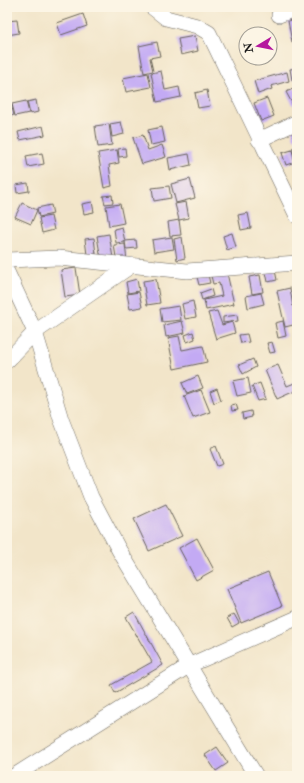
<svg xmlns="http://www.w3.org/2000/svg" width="304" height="783" font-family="'IM FELL Double Pica',serif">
	<rect width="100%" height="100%" fill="#fcf5e5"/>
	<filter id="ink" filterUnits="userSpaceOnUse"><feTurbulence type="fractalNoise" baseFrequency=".025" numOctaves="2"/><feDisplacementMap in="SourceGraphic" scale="8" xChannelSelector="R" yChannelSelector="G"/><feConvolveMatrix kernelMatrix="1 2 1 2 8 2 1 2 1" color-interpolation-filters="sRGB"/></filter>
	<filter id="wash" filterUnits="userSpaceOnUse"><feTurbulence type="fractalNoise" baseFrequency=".012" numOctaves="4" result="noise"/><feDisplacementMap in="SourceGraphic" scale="16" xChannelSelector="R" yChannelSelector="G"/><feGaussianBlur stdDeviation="0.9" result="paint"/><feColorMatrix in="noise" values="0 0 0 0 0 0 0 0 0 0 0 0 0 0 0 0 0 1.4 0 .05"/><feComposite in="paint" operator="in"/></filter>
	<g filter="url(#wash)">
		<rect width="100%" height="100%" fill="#f2e5c9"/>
		<g id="blocks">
			<path fill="#c3aaf4" d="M83,14L87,26L61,35L57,23Z
				M297,19V41L292,42L288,21Z
				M17,20L19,33L7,35V21Z
				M195,36L198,51L181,55L178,39Z
				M157,42L160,56L150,58L153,71L144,73L139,46Z
				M297,68V79L292,80L290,69Z
				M161,71L165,90L179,87L181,97L157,102L151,73Z
				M287,72L289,81L271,86L272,89L258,94L254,81Z
				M148,73L151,87L126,92L123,78Z
				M295,88L297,92V104L293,105L286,92Z
				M207,90L210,106L198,108L195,93Z
				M267,98L274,116L261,121L254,103Z
				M36,100L38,112L30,114L27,102Z
				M26,101L29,113L15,116L12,104Z
				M11,104L14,115L7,117V105Z
				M121,122L124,134L112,137L110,124Z
				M109,124L112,145L98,147L95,126Z
				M43,126L45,135L20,140L18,132Z
				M162,127L165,142L151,145L148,130Z
				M297,128V138L294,139L292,129Z
				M143,135L148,150L162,145L166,157L142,164L133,138Z
				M297,147V162L292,148Z
				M125,148L126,156L119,157L118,149Z
				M117,150L119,163L109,165L112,186L104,188L98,153Z
				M292,150L295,162L286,165L282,153Z
				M42,153L44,164L28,167L26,156Z
				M189,154L191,165L170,170L168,158Z
				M190,179L195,198L176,203L171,184Z
				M28,183L29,191L17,193L16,185Z
				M169,186L171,198L154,201L152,188Z
				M112,195L113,203L105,204L103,196Z
				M92,202L94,212L84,214L82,204Z
				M186,202L189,218L179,220L175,204Z
				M22,203L37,210L31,224L15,217Z
				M120,204L124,223L109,226L106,206Z
				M51,205L53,214L39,217L37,208Z
				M248,213L251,228L241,230L238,215Z
				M51,216L54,230L42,233L39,218Z
				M179,220L181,235L170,236L168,222Z
				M122,227L125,242L116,243L114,229Z
				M232,233L236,247L227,250L223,236Z
				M109,234L113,258L103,261L101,254H100L97,236Z
				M172,237L174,249L154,252L152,240Z
				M182,237L185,258L177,260L174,239Z
				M94,238L96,254L87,255L85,239Z
				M136,240L137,248L126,249L125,241Z
				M125,244L127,261L117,263L114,245Z
				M76,268L80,295L65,297L61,270Z
				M275,270L277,280L268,282L266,272Z
				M227,273L234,304L206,310L204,300L222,296L219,283L213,284L211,276Z
				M208,275L210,283L199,285L197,277Z
				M260,275L263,292L252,294L249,277Z
				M137,279L139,291L128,293L126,282Z
				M156,279L160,303L147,305L143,281Z
				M297,287V305H296L293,288Z
				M290,288L293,307L297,306V324L285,327L277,291Z
				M211,289L213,296L202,300L200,293Z
				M139,292L142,307L130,309L127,294Z
				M261,293L264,304L248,308L246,296Z
				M193,301L196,317L185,319L182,304Z
				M179,306L181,320L162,322L160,309Z
				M217,311L222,325L232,322L235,333L216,339L208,313Z
				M237,315L238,321L223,323V317Z
				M182,321L185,333L166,337L164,325Z
				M283,321L286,336L278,338L275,323Z
				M193,332L195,339L187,342L185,335Z
				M247,334L249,342L241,343L239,335Z
				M179,336L182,350L203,346L207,362L174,369L168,338Z
				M272,342L275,352L270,353L267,343Z
				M253,359L256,367L243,374L239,365Z
				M278,365L287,386L297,382V390L277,399L265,370Z
				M198,376L203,388L187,394L182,383Z
				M248,378L251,393L237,396L233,381Z
				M260,383L266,399L258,401L252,386Z
				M217,388L221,400L214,403L210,391Z
				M201,390L210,412L193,418L184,396Z
				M236,404L238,410L232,411L231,405Z
				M251,411L252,417L243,419L242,413Z
				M216,446L223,464L217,466L210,449Z
				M166,504L182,536L149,551L134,519Z
				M197,538L214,570L196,580L179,548Z
				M268,572L282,606L241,623L227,589Z
				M134,612L163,665L115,693L111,685L152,662L126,617Z
				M234,614L239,623L232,627L227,618Z
				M217,747L228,763L216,771L205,755Z"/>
		</g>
	</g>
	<g filter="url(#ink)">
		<use href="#blocks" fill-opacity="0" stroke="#676259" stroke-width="1"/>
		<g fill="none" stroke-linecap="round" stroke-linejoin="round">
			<defs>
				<path id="minor" d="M152,7L166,18L197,26L209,33L297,216
					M279,15L297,8
					M259,140L297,122
					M7,260L59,258L187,271L297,263
					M7,272L35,332L61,419L91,497L119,550L256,776
					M7,361L35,332L132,265
					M14,776L190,665L297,618"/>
			</defs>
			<use href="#minor" stroke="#676259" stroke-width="16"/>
			<use href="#minor" stroke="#fff" stroke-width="15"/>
		</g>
	</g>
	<rect width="304" height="783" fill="none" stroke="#fcf5e5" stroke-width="24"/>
	<g transform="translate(258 46) rotate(260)"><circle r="19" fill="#fcf5e5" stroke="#a29e95"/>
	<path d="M0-3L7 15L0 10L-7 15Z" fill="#b5179e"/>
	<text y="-6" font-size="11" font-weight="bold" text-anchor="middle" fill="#1c1c1c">N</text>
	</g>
</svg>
